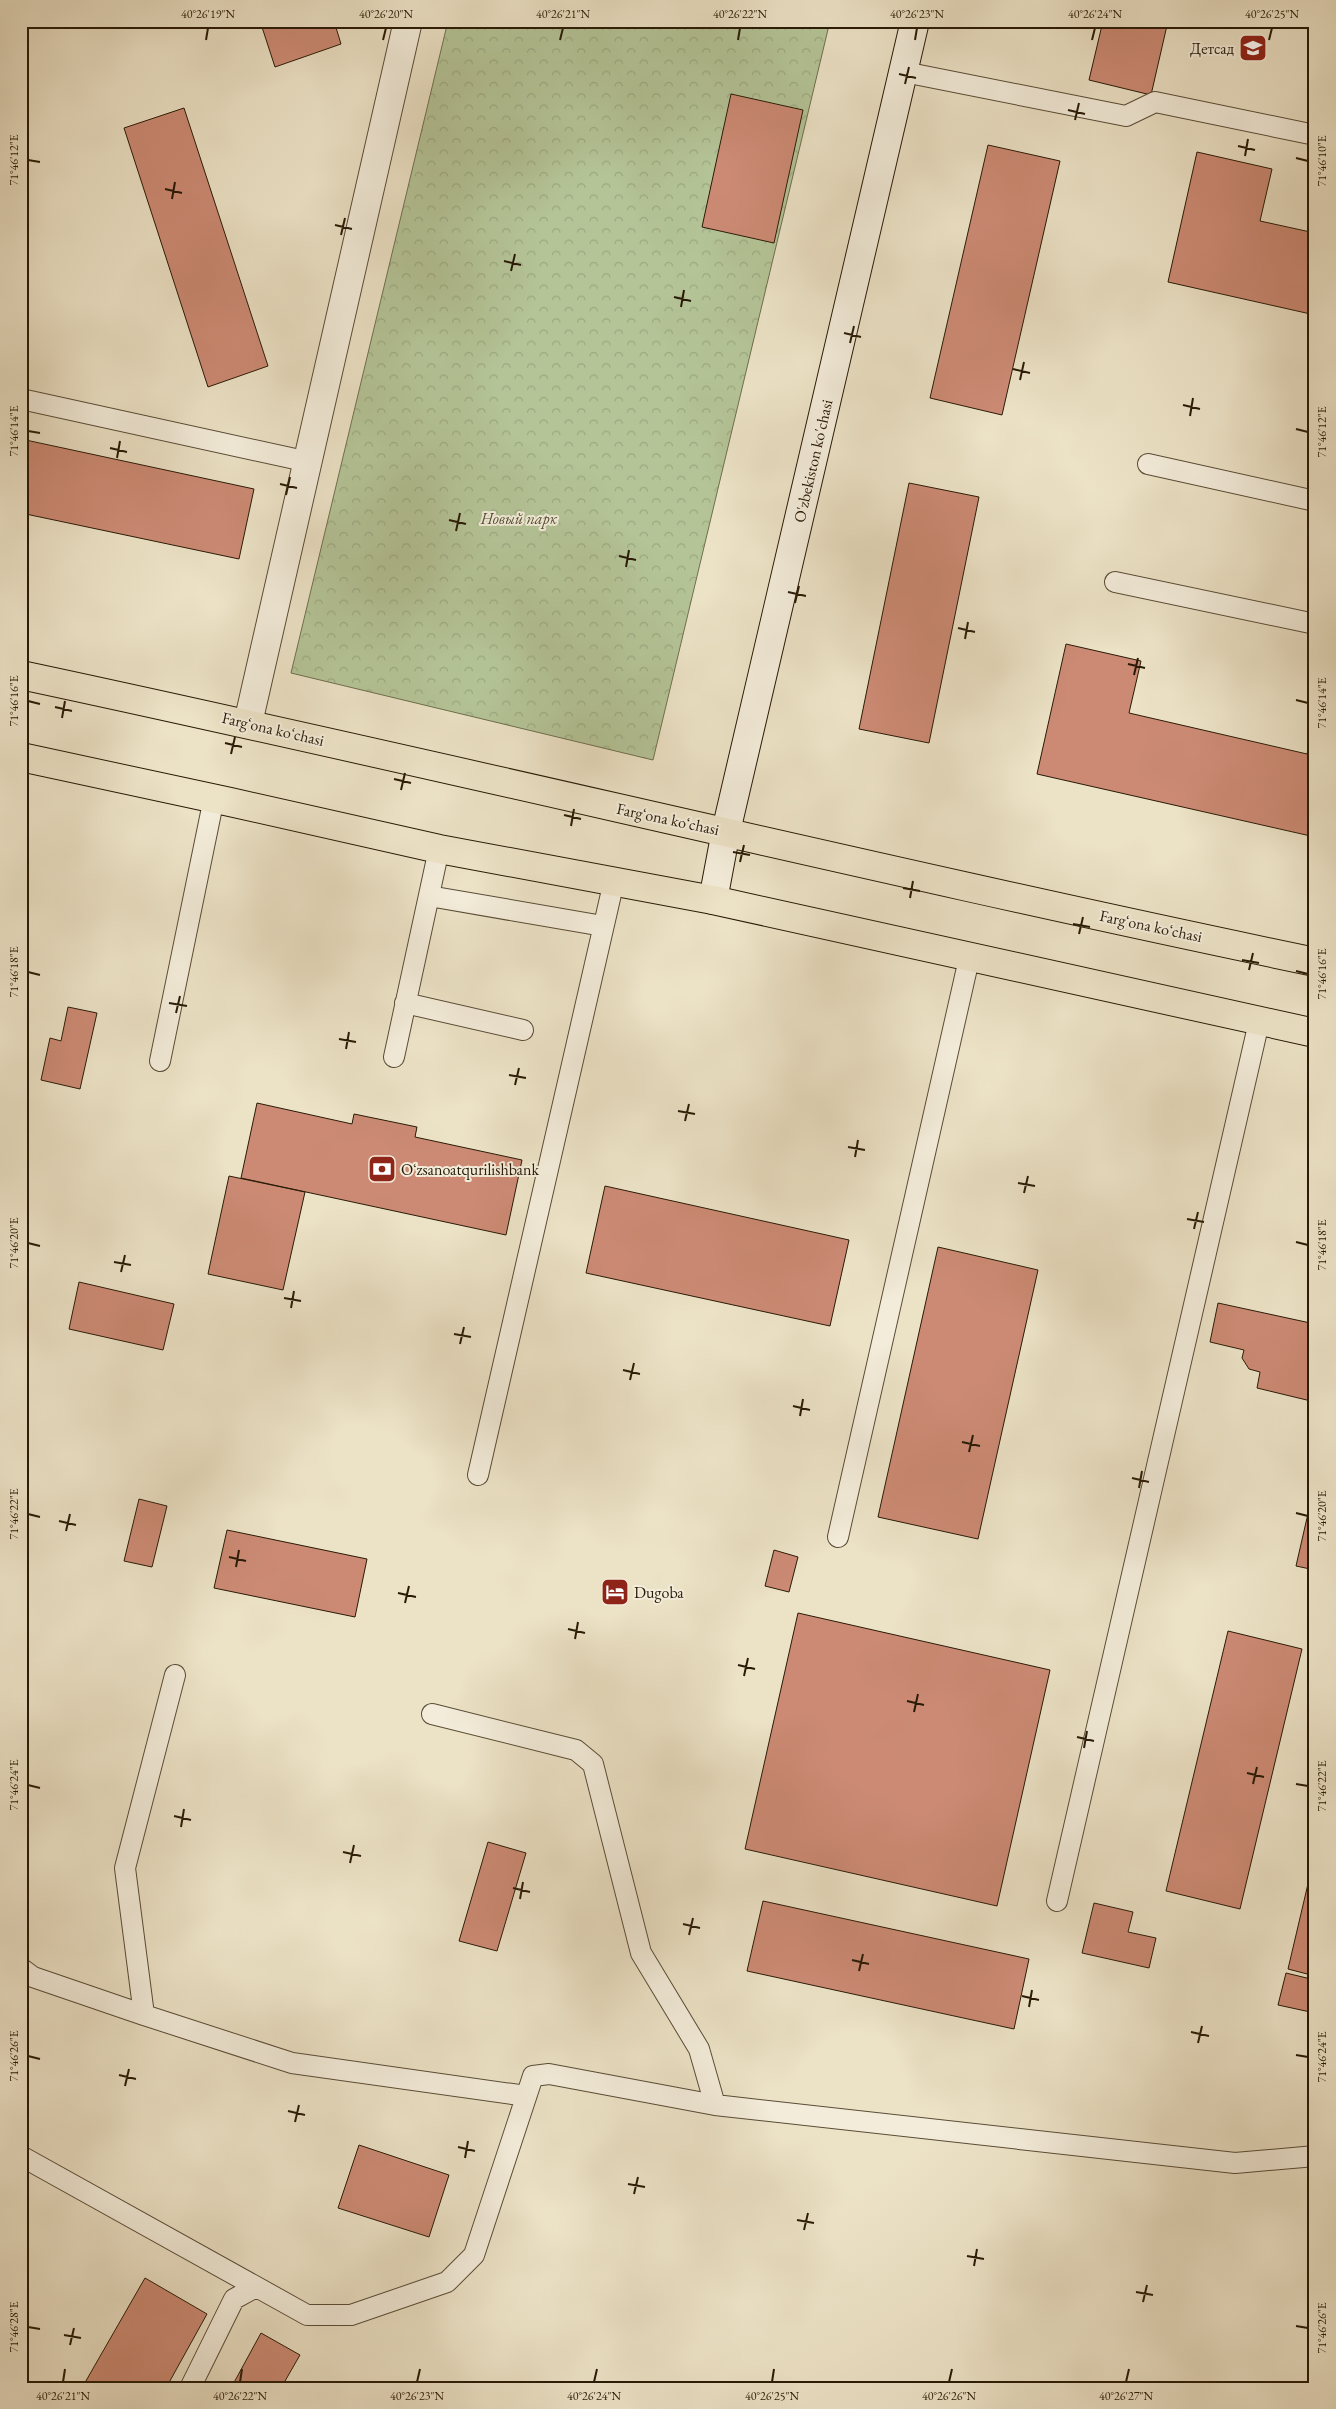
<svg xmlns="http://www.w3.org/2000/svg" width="1336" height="2409" font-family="'EB Garamond',serif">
	<defs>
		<pattern id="park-crowns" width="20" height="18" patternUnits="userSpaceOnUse" patternTransform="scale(1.25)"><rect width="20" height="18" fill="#b4c497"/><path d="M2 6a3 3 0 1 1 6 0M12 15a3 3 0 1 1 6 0" fill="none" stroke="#9ba881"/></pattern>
	</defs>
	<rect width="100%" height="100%" fill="#ece2c6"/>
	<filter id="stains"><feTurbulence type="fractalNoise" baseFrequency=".004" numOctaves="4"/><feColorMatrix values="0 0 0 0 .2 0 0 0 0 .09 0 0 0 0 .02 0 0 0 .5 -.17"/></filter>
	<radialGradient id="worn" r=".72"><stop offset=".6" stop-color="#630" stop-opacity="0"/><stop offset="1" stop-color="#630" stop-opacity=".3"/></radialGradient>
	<path fill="url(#park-crowns)" stroke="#6e6f4e" d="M448,21H830L653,760L291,673Z"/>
	<path fill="#cc8a74" stroke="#291a06" d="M260,21H334L341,44L275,67Z
		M1103,21H1168L1151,95L1089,80Z
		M731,94L803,110L774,243L702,227Z
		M184,108L268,366L208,387L124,128Z
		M988,145L1060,161L1002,415L930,398Z
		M1197,152L1272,169L1260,221L1315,233V315L1168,282Z
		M21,439L254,489L239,559L21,513Z
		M909,483L979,497L929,743L859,729Z
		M1066,644L1141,661L1129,713L1307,754L1315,721V837L1037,774Z
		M68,1007L97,1013L80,1089L41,1080L50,1038L61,1041Z
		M257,1103L352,1124L354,1114L417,1127L415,1137L522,1160L506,1235L241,1178Z
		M229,1176L305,1192L283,1290L208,1274Z
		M605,1186L849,1240L830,1326L586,1273Z
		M938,1247L1038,1270L978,1539L878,1517Z
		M79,1282L174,1304L163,1350L69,1329Z
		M1218,1303L1315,1324V1402L1257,1388L1260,1372L1249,1369L1242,1358L1244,1350L1210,1342Z
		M1315,1483V1570L1296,1566Z
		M139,1499L167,1506L152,1567L124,1561Z
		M227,1530L367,1559L355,1617L214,1588Z
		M774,1550L798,1557L789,1592L765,1586Z
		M798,1613L1050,1670L997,1906L745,1849Z
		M1228,1631L1302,1649L1240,1909L1166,1891Z
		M488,1842L526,1853L497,1951L459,1941Z
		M1315,1854V1976L1288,1969Z
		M763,1901L1029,1959L1014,2029L747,1971Z
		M1094,1903L1133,1912L1128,1932L1156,1938L1149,1968L1082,1953Z
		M1286,1973L1315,1980V2013L1278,2005Z
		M359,2145L449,2175L429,2237L338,2208Z
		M145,2278L207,2314L166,2388H86L83,2386Z
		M261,2333L300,2355L281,2388H231Z"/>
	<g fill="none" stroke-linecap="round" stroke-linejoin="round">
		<defs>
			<path id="lane" d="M904,72L1126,116L1155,102L1315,135
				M21,399L309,462
				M1148,464L1315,501
				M1115,582L1315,624
				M429,896L603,926
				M405,1003L523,1030
				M394,1057L439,849
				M160,1061L214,798
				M478,1475L614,881
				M838,1537L969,959
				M175,1675L125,1868L144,2015L292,2063L526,2096
				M432,1714L576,1750L593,1764L641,1953L699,2049L715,2105
				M1057,1901L1259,1022
				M21,1968L33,1977L144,2015
				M21,2156L307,2315H351L447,2282L474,2255L533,2076L549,2074L715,2105L1235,2163L1315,2156
				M190,2388L234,2299L256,2287"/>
			<path id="street" d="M248,723L408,21"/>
			<path id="secondary" d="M713,900L726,831L915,21"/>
			<path id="primary" d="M21,675C453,767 882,872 1315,962
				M21,757L230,802L439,849L713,900L1315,1033"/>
		</defs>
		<use href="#lane" stroke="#5a4c36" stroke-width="22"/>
		<use href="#street" stroke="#5a4c36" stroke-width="30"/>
		<use href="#secondary" stroke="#291a06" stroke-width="30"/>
		<use href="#primary" stroke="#291a06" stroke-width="30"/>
		<use href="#lane" stroke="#f3ecda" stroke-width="20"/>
		<use href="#street" stroke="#f3ecda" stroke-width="28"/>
		<use href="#secondary" stroke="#f3ecda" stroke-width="28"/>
		<use href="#primary" stroke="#ece2c6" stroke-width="28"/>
	</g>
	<path fill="none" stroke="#291a06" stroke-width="2" d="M206,40L208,28M383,40L386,28M560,40L563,28M738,40L740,28M915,40L917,28M1092,40L1095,28M1269,40L1272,28M899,74L916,78M905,84L909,67M1068,110L1085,114M1075,120L1079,103M1238,146L1255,150M1245,156L1248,139M1296,158L1308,161M28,160L40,162M165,189L182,193M172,199L175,182M335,225L352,229M341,235L345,218M504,261L521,265M511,271L515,254M674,297L691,301M681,307L684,290M844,333L861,337M850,343L854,326M1013,369L1030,373M1020,380L1024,362M1183,405L1200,409M1190,416L1193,398M1296,429L1308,432M28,431L40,433M110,448L127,452M117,458L120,441M280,484L297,488M286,495L290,477M449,520L466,524M456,531L460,513M619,556L636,560M626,567L629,550M788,592L806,596M795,603L799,586M958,628L975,632M965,639L968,622M1128,664L1145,668M1134,675L1138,658M1296,700L1308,703M28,701L40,704M55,707L72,711M62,718L65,701M225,743L242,747M231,754L235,737M394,779L411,783M401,790L405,773M564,815L581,819M571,826L574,809M733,852L750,855M740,862L744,845M903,888L920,891M910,898L913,881M1073,924L1090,927M1079,934L1083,917M1242,960L1259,963M1249,970L1253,953M1296,971L1308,974M28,972L40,975M169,1003L187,1006M176,1013L180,996M339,1039L356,1042M346,1049L349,1032M509,1075L526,1078M515,1085L519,1068M678,1111L695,1114M685,1121L689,1104M848,1147L865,1150M855,1157L858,1140M1018,1183L1035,1186M1024,1193L1028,1176M1187,1219L1204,1222M1194,1229L1198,1212M1296,1242L1308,1245M28,1243L40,1246M114,1262L131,1265M121,1272L125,1255M284,1298L301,1301M291,1308L294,1291M454,1334L471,1337M460,1344L464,1327M623,1370L640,1374M630,1380L634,1363M793,1406L810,1410M800,1416L803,1399M962,1442L980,1446M969,1452L973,1435M1132,1478L1149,1482M1139,1488L1142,1471M1296,1513L1308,1516M28,1514L40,1517M59,1521L76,1525M66,1531L70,1514M229,1557L246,1561M236,1567L239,1550M398,1593L416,1597M405,1603L409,1586M568,1629L585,1633M575,1639L578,1622M738,1665L755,1669M744,1676L748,1658M907,1701L924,1705M914,1712L918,1694M1077,1737L1094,1741M1084,1748L1087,1731M1247,1773L1264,1777M1253,1784L1257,1767M1296,1784L1308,1786M28,1785L40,1788M174,1816L191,1820M181,1827L184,1809M343,1852L361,1856M350,1863L354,1845M513,1888L530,1892M520,1899L523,1882M683,1924L700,1928M689,1935L693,1918M852,1960L869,1964M859,1971L863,1954M1022,1996L1039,2000M1029,2007L1032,1990M1191,2032L1209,2036M1198,2043L1202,2026M1296,2055L1308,2057M28,2056L40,2059M119,2075L136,2079M125,2086L129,2069M288,2111L305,2115M295,2122L299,2105M458,2147L475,2151M465,2158L468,2141M628,2184L645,2187M634,2194L638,2177M797,2220L814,2223M804,2230L808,2213M967,2256L984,2259M974,2266L977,2249M1136,2292L1153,2295M1143,2302L1147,2285M1296,2326L1308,2328M28,2327L40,2329M64,2335L81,2338M70,2345L74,2328M63,2382L65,2369M240,2382L242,2369M417,2382L420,2369M594,2382L597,2369M772,2382L774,2369M949,2382L952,2369M1126,2382L1129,2369"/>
	<defs>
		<symbol id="school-square" viewBox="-11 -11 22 22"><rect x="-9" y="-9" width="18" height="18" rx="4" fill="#8f2418" stroke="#f3ecda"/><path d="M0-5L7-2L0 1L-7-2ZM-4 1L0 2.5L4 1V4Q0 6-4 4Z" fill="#fff"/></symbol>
		<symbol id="bank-square" viewBox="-11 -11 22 22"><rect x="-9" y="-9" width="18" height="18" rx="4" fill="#8f2418" stroke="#f3ecda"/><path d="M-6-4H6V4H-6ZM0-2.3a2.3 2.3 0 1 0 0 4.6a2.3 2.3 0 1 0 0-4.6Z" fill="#fff"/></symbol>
		<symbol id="hotel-square" viewBox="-11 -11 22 22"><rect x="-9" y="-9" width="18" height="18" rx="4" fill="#8f2418" stroke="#f3ecda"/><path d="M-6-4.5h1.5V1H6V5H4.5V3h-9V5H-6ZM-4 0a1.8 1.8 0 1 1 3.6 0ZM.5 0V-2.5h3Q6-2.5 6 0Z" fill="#fff"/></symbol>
	</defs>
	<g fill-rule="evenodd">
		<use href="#school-square" x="1237" y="32" width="32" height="32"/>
		<use href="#bank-square" x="366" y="1153" width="32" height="32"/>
		<use href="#hotel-square" x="599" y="1576" width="32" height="32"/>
	</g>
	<g text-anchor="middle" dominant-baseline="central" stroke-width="4" stroke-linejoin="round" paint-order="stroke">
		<g font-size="16" fill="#291a06" stroke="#f3ecda" text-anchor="start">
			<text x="1234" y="48" text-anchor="end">Детсад</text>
			<text x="401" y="1169">Oʻzsanoatqurilishbank</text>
			<text x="634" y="1592">Dugoba</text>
		</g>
		<g font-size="16" fill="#291a06" stroke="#f3ecda">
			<text transform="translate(813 461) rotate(-77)">O'zbekiston ko'chasi</text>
			<text transform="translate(273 729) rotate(13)">Fargʻona koʻchasi</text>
			<text transform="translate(668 819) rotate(12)">Fargʻona koʻchasi</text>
			<text transform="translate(1151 926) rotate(12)">Fargʻona koʻchasi</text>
		</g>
		<g font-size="16" font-style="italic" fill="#534d32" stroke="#f3ecda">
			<text x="519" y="518">Новый парк</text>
		</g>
	</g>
	<rect width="1336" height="2409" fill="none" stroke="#ece2c6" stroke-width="55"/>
	<rect x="28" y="28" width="1280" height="2354" fill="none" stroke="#291a06" stroke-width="2"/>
	<g font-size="12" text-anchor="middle" fill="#291a06">
		<text x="208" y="18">40°26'19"N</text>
		<text x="386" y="18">40°26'20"N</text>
		<text x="563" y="18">40°26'21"N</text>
		<text x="740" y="18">40°26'22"N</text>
		<text x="917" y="18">40°26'23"N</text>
		<text x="1095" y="18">40°26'24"N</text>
		<text x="1272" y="18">40°26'25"N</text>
		<text transform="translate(14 160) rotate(-90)" y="4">71°46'12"E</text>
		<text transform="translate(1322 161) rotate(-90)" y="4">71°46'10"E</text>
		<text transform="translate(14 431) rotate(-90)" y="4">71°46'14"E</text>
		<text transform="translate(1322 432) rotate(-90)" y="4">71°46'12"E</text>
		<text transform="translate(14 701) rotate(-90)" y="4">71°46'16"E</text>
		<text transform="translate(1322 703) rotate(-90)" y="4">71°46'14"E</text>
		<text transform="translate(14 972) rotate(-90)" y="4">71°46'18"E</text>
		<text transform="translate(1322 974) rotate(-90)" y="4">71°46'16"E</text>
		<text transform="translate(14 1243) rotate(-90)" y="4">71°46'20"E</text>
		<text transform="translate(1322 1245) rotate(-90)" y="4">71°46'18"E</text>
		<text transform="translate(14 1514) rotate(-90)" y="4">71°46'22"E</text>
		<text transform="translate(1322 1516) rotate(-90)" y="4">71°46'20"E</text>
		<text transform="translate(14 1785) rotate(-90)" y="4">71°46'24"E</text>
		<text transform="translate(1322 1786) rotate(-90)" y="4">71°46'22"E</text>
		<text transform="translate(14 2056) rotate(-90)" y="4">71°46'26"E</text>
		<text transform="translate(1322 2057) rotate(-90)" y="4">71°46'24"E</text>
		<text transform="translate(14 2327) rotate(-90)" y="4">71°46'28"E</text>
		<text transform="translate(1322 2328) rotate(-90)" y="4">71°46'26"E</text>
		<text x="63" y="2400">40°26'21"N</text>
		<text x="240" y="2400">40°26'22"N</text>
		<text x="417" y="2400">40°26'23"N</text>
		<text x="594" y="2400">40°26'24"N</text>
		<text x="772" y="2400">40°26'25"N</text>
		<text x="949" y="2400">40°26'26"N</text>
		<text x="1126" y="2400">40°26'27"N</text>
	</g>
	<rect width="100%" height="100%" filter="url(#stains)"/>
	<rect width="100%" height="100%" fill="url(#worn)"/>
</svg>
